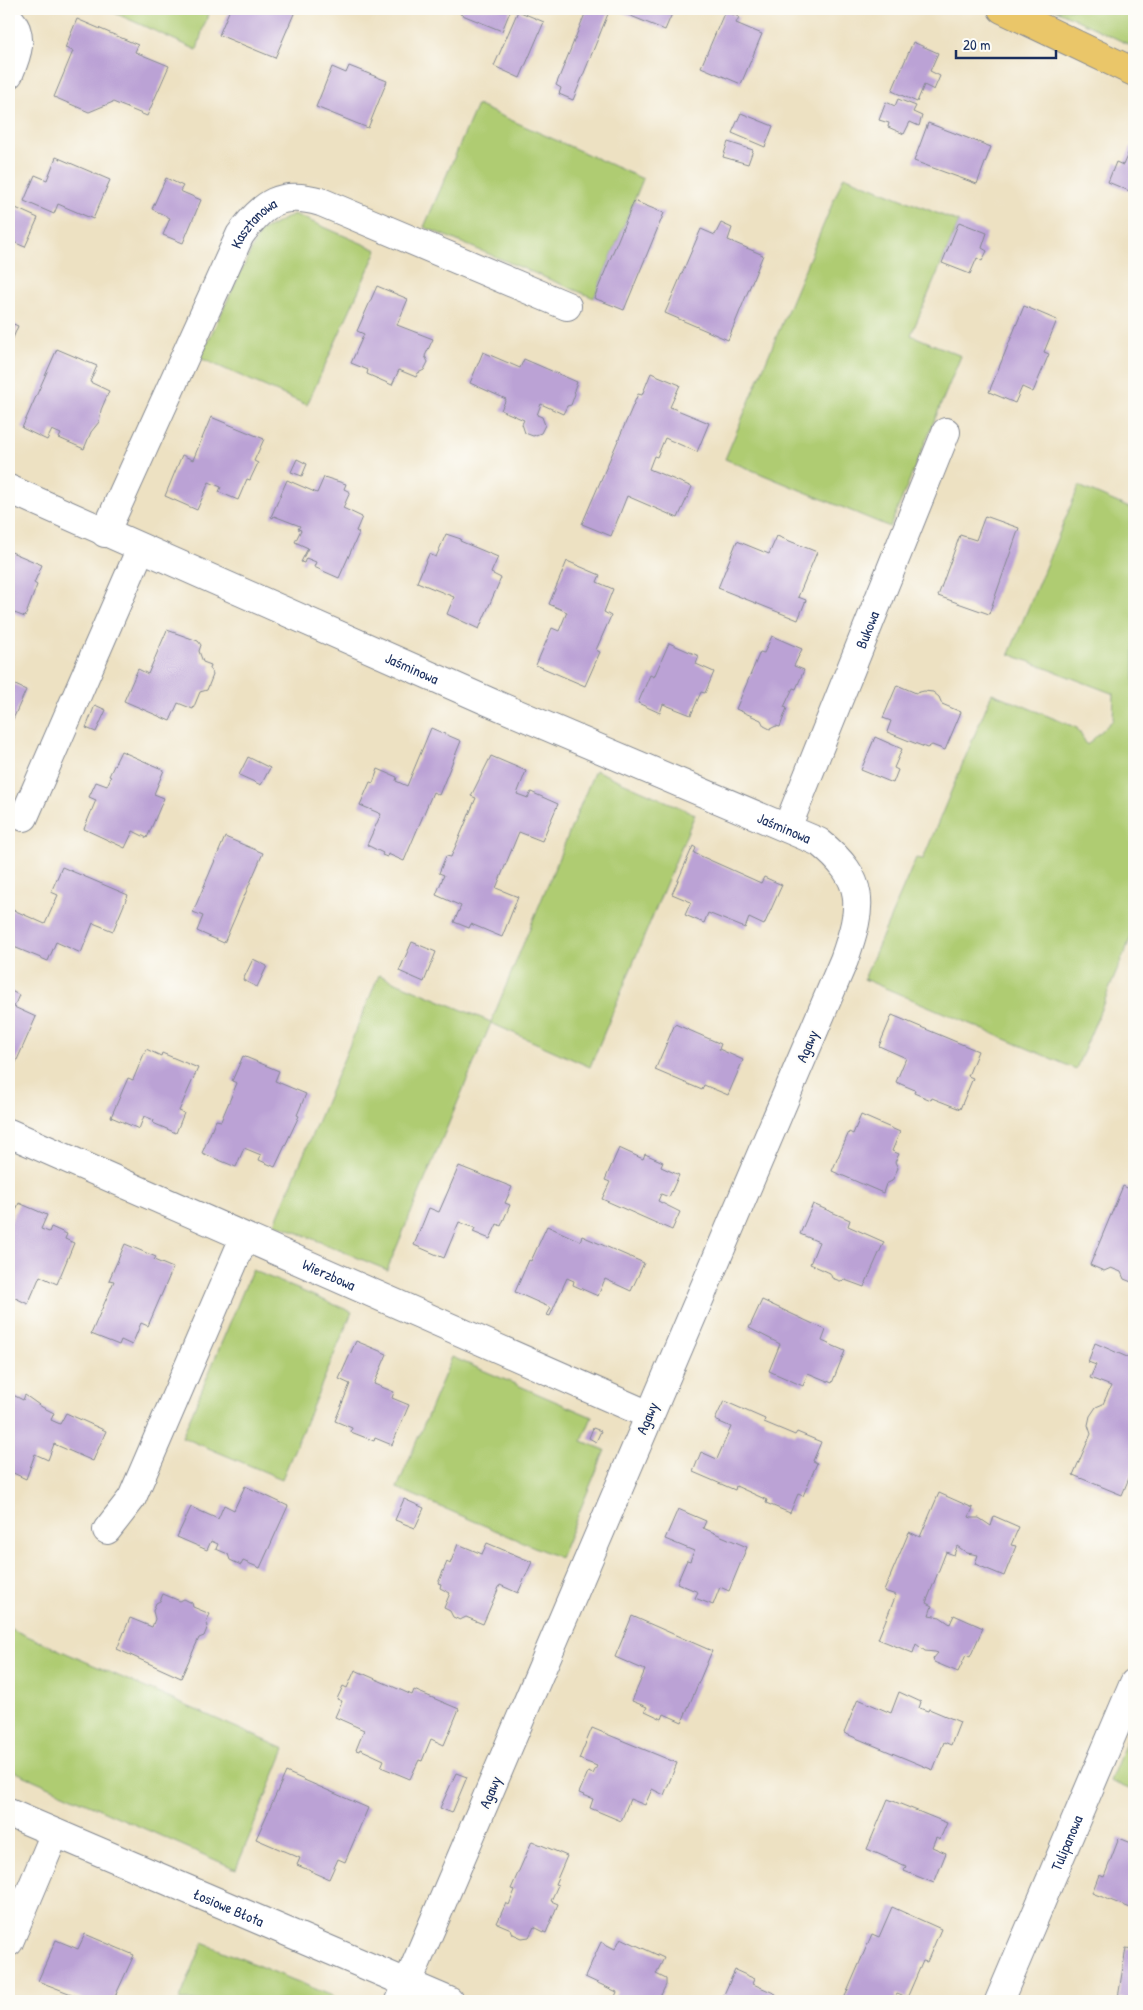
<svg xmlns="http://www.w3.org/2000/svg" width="1143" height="2010" font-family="'Patrick Hand',sans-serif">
	<rect width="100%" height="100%" fill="#fdfcf7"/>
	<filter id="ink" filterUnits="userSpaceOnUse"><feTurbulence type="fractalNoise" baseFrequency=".02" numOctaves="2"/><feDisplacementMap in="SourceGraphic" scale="10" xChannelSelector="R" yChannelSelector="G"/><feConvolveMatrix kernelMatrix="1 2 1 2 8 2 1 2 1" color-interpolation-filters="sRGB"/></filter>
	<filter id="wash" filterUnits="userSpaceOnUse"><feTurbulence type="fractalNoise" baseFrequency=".0096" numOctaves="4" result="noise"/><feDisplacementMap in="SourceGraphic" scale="20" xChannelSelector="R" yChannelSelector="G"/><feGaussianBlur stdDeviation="1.12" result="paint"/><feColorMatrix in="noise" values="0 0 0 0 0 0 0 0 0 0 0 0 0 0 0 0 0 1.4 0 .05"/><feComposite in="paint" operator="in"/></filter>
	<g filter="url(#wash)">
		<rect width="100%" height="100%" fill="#ede1c2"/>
		<path fill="#afcc72" stroke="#657e68" d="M106,9H211L203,28L197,50Z
			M1054,9H1134V47Z
			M477,105L643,179L594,298L424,227Z
			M844,176L959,222L911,335L961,356L890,527L725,459Z
			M294,214L377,250L307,405L200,358L260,232Z
			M1079,486L1134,510V930L1076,1069L864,979L916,858L923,859L992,693L1077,728L1087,745L1113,720L1114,694L1009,654Z
			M595,770L695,814L590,1067L491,1023L387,1270L275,1223L379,975L491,1022Z
			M252,1270L352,1312L282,1479L182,1437Z
			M452,1357L592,1417L582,1441L605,1450L560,1558L397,1488Z
			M9,1628L285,1749L236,1869L9,1769Z
			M1134,1723V1791L1110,1781Z
			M203,1943L345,2001H179Z"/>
		<g id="blocks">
			<path fill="#bba2d5" d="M230,9H296L275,58L219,35Z
				M463,9H511L502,31L460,14Z
				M587,9H610L573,100L559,94L561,88L556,85Z
				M614,9H674L665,30Z
				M518,11L544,22L520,78L494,66Z
				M725,11L739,17L736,23L762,34L741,84L701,67Z
				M77,19L138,45L135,52L169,66L147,116L113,102L89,112L54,97L73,51L65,48Z
				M913,42L938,53L930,71L940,76L934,90L924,85L917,102L892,91Z
				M349,66L387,81L368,128L316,107L332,67L346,73Z
				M898,99L916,106L913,112L922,116L919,126L910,122L904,134L888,127L889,123L879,120L886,102L895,106Z
				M741,113L773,126L765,147L732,133Z
				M928,123L991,147L977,184L914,161Z
				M1134,140V193L1108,182L1116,162L1123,165Z
				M728,142L753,150L748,164L723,157Z
				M56,157L110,180L93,219L58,204L54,214L24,201L35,175L47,180Z
				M166,178L183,186L180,191L201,200L183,243L163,235L170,218L152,209Z
				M634,201L664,213L624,310L594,298Z
				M9,205L38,218L25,247L9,240Z
				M959,222L987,233L982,248L987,251L982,261L977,258L970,274L942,263Z
				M721,223L732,228L728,240L763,255L728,340L665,313L701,229L715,235Z
				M377,286L408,299L397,325L433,339L425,356L428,362L424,370L418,373L416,377L399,370L392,385L367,374L368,370L351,363L364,334L357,331Z
				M1024,306L1057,320L1044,352L1049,354L1033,392L1022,387L1015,403L989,392Z
				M9,322L18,326L9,348Z
				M57,349L97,366L90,382L109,391L101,410L99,422L91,432L84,449L59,438L61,434L52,430L47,440L22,428Z
				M483,352L520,368L524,359L577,382L574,390L575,394L571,405L567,406L563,414L541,404L537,415L542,417L545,425L541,433L533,436L525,433L522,424L524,420L501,410L506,399L470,383Z
				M651,373L680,385L670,407L709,423L697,452L665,438L657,457L654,456L649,469L692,487L678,518L627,496L611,536L582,524L638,394L642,395Z
				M211,417L264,439L254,461L258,463L250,480L247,479L238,500L219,492L221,487L209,482L197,510L165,496L182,455L193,460Z
				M297,459L307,464L302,476L291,472Z
				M324,477L346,484L344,489L350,492L343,508L362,517L356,531L359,533L339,578L314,567L316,562L306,558L304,563L301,562L308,548L295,542L301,530L298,529L300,526L274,516L273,518L271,517L287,480L317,493Z
				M985,516L1019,528L989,614L938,596L960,535L976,540Z
				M446,534L461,539L460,541L498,557L491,573L501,578L479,629L447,614L454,597L417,582L429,554L436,557Z
				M777,536L817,552L798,597L806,600L798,620L718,588L737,541L769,554Z
				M9,551L42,565L34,583L37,585L25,617L9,611Z
				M567,561L600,575L597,582L613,589L604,612L611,616L596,650L600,652L585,686L536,665L552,628L559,631L567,612L549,604Z
				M167,630L198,641L201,645L199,651L203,662L211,665L210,669L213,675L207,690L200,692L193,709L178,703L170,721L124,701L138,669L148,674Z
				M772,636L802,649L794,666L804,670L796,689L793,688L784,707L787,708L780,727L776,726L770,729L764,726L761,720L736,709L760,652L764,653Z
				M669,643L699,656L696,664L714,672L705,693L701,692L691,715L663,704L660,713L638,703L650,675L654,677Z
				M9,682L26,690L10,726L9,725Z
				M897,685L916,693L924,691L933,692L939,697L942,704L961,712L945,750L932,745L927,748L887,732L891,721L883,718Z
				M95,705L106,710L96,732L86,728Z
				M431,728L461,741L439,795L433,792L404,861L388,854L387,857L382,855L383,853L367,845L381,814L360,805L370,782L373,783L378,769L397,777L396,781L407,786Z
				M875,737L902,749L894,768L898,770L893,783L861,770Z
				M121,751L164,770L154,794L164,798L147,838L133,831L125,848L84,829L96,800L89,797L96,782L107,786L111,777L109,776Z
				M491,756L526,771L517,794L528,798L531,792L558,804L542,841L519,832L496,888L518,897L502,937L471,924L469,928L454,922L461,906L436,895L444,875L439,873L446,856L451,857L476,798L471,796Z
				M248,757L270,768L261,785L239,775Z
				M225,837L263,853L224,943L197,931L203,916L193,912Z
				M693,846L696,848L694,853L761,883L764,877L782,885L764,925L749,918L745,928L708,913L704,923L685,915L691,902L672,894Z
				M62,867L128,895L113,931L93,923L81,953L56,942L48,961L9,945V908L45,924L58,895L51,892Z
				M412,942L436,952L424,982L399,971Z
				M253,959L267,966L257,987L243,980Z
				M9,990L19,995L14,1007L36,1017L13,1069L9,1068Z
				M892,1015L978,1051L968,1076L973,1078L960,1109L932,1098L931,1100L914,1093L915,1090L896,1082L906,1058L879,1046Z
				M675,1024L721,1044L719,1049L743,1060L728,1095L704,1085L702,1090L655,1070Z
				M146,1049L161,1056L162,1053L198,1068L179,1111L184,1113L176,1133L153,1123L154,1120L144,1116L139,1129L111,1117L128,1078L133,1080Z
				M243,1056L279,1071L275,1081L306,1094L297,1115L299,1116L275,1167L259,1160L261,1155L244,1148L236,1167L202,1153L216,1120L221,1121L237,1083L232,1081Z
				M861,1115L900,1132L892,1151L899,1154L895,1162L898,1168L892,1181L886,1184L883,1193L832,1171L849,1132L853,1134Z
				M619,1148L643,1159L645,1154L663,1162L661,1167L679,1175L669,1197L661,1194L658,1201L680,1212L672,1230L602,1199L610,1182L605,1180Z
				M459,1166L512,1187L505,1203L510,1205L501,1226L497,1224L490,1239L473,1232L475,1228L459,1222L444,1258L414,1245L429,1208L439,1212Z
				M1123,1186L1134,1191V1283L1124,1279L1121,1272L1111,1268L1104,1271L1090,1265Z
				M19,1203L47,1215L41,1229L49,1232L51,1227L67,1234L65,1239L74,1243L57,1284L40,1276L28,1304L9,1295V1226Z
				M813,1204L850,1220L848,1226L884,1242L864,1287L845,1280L840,1281L832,1278L830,1273L810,1264L819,1242L800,1234Z
				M547,1226L580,1241L582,1236L644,1263L631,1291L605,1279L598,1296L573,1285L574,1281L567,1278L550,1316L547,1315L551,1308L515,1292L529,1260L531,1261Z
				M125,1244L156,1257L154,1260L173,1268L148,1326L141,1323L132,1345L121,1340L119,1345L91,1334L114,1281L109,1280Z
				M762,1300L826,1330L822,1341L845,1351L832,1383L808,1373L803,1386L769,1371L780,1344L749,1328Z
				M356,1341L387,1354L374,1384L394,1392L392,1398L409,1405L392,1445L375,1438L374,1441L351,1432L352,1428L335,1421L350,1384L339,1379Z
				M1095,1343L1134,1360V1466L1122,1495L1073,1475L1091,1434L1088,1425L1090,1416L1096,1407L1103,1404L1111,1386L1090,1378L1096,1365L1088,1362Z
				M9,1393L23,1400L25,1395L42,1407L54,1413L51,1420L60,1424L66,1413L106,1431L93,1461L54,1444L48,1460L35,1454L26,1479L9,1471Z
				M724,1401L765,1419L764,1422L795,1435L797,1432L821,1442L813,1461L817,1463L803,1496L798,1494L790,1513L766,1503L767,1500L736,1486L735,1490L693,1472L701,1452L717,1459L731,1427L715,1420Z
				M593,1428L601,1431L596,1442L589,1438Z
				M245,1486L288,1506L260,1568L243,1561L241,1565L230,1560L228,1554L216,1549L218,1544L211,1541L207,1550L177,1537L191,1507L218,1519L224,1505L234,1510Z
				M939,1493L973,1508L969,1517L972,1518H979L991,1526L994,1516L1019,1527L1011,1545L1016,1546L1004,1576L975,1564L978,1555L967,1553L957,1546L954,1555L946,1552L926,1603L932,1606L929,1615L940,1617L950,1624L954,1615L983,1628L970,1657L966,1655L958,1672L934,1662L933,1659L938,1653L935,1652L925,1651L916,1644L913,1653L878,1639L896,1595L884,1591L909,1532L920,1537Z
				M404,1499L424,1508L415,1528L395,1520Z
				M678,1509L706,1521L703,1528L747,1547L729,1591L720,1587L713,1605L695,1598L698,1592L677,1583L687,1560L690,1561L694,1551L665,1539Z
				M487,1543L532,1562L518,1593L500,1585L483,1624L466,1617L460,1620L453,1617L450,1611L444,1608L450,1593L440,1588L441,1584L438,1583L447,1562L450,1564L458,1544L482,1554Z
				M163,1594L180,1601L184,1599L192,1603L193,1607L210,1614L206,1622L208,1626L204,1636L199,1638L181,1678L117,1649L130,1618L152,1627L155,1619L153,1611L156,1603L160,1601Z
				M632,1616L712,1651L682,1722L664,1714L662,1719L645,1711L647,1707L632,1701L645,1670L615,1657Z
				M355,1670L412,1695L414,1690L459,1709L444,1745L431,1739L422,1761L419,1760L410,1779L381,1767L384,1760L360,1749L359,1751L356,1750L364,1730L335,1717L342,1701L337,1699L343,1686L347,1688Z
				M899,1692L921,1702L919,1708L928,1711L929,1709L960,1722L951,1745L944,1742L933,1770L844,1733L858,1699L891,1713Z
				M592,1728L677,1763L664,1795L652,1789L645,1805L630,1799L621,1821L590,1808L593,1799L579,1793L588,1772L593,1774L597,1766L579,1759Z
				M286,1772L368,1808L345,1862L338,1859L329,1879L297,1865L300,1858L256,1839Z
				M456,1773L467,1777L452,1813L440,1808Z
				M888,1799L947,1823L940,1839L936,1837L932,1847L946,1853L934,1883L904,1871L906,1866L867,1849Z
				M1119,1838L1134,1844L1133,1909L1092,1893L1099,1875L1104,1877Z
				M532,1841L567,1856L555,1884L558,1885L551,1901L558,1904L546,1933L534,1927L529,1937L522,1938L513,1934L511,1929L497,1923L506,1903L509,1905L515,1890L511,1889Z
				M892,1907L941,1929L927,1962L923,1961L907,1998L897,1994L895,1997L897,2001H843L872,1934L879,1937Z
				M85,1934L134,1955L113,2001H89L38,1981L56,1940L78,1949Z
				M621,1938L664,1958L656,1974L666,1979V1985L661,1995L658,1997L656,2001H619L614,1999L617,1992L585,1977L601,1942L615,1949Z
				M1126,1948L1134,1949V2000L1118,1998Z
				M735,1970L755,1979L753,1984L776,1994L777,2001H721Z"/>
		</g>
	</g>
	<g filter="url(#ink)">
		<use href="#blocks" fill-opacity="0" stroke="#848890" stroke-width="1"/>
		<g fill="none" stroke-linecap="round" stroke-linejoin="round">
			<defs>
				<g id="minor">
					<path d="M9,18C25,36 17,55 9,74"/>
					<path id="s1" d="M9,489L492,703L819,842C867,881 863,905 844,960L400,2001"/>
					<path id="s2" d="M105,533L240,235C264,203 280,190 321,202L567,306"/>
					<path d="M24,817L141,548"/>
					<path id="s3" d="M787,828L946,432"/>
					<path id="s4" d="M9,1133L649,1415"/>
					<path d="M107,1530L132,1498L244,1238"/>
					<path id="s5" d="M9,1813L449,2001"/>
					<path d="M9,1942L55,1833"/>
					<path id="s6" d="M999,2001L1134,1683"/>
				</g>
				<path id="major" d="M1002,9L1134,72"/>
			</defs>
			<use href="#minor" stroke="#848890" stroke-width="30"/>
			<use href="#major" stroke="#848890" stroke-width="30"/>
			<use href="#minor" stroke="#fff" stroke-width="28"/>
			<use href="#major" stroke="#eac669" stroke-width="28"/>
		</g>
	</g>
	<g text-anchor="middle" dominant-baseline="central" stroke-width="4" stroke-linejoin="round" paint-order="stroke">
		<g font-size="15" fill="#1b2f5e" stroke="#fdfcf7">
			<text stroke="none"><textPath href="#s2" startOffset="345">Kasztanowa</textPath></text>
			<text stroke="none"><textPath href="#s3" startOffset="214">Bukowa</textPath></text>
			<text stroke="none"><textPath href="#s1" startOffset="441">Jaśminowa</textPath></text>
			<text stroke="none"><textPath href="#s1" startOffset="846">Jaśminowa</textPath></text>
			<text transform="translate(807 1046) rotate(-67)">Agawy</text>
			<text stroke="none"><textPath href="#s4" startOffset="350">Wierzbowa</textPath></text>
			<text transform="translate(647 1418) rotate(-67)">Agawy</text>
			<text transform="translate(490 1792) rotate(-67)">Agawy</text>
			<text stroke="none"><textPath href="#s6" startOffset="172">Tulipanowa</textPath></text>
			<text stroke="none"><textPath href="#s5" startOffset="239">Łosiowe Błota</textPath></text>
		</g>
	</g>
	<rect width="1143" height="2010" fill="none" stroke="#fdfcf7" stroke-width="30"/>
	<path d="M956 50v8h100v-8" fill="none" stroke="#1b2f5e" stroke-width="2.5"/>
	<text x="963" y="50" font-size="15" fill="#1b2f5e" stroke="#fdfcf7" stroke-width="4" paint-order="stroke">20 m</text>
</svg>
